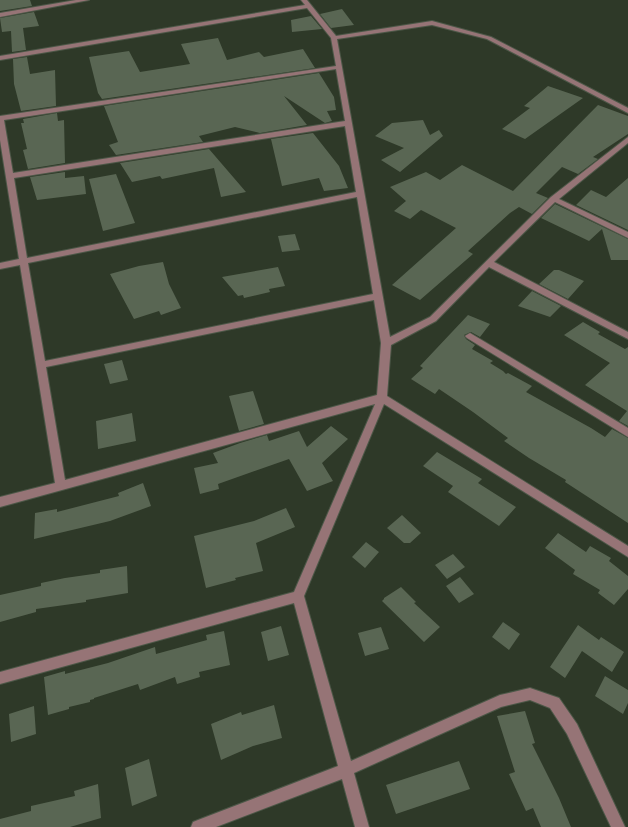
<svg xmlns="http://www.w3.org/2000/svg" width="628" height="827" font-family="'Sofia Sans Condensed',sans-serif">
	<rect width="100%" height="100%" fill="#2e3928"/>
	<path fill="#596653" d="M0,0H30L32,6L0,11Z
		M342,9L354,25L331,28L320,14Z
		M34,12L39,26L23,28L26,50L12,52L11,31L2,32L0,18Z
		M311,16L322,29L292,32L291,20Z
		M218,38L227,60L259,52L264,57L303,49L315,68L102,99L98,93L89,57L129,51L140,72L190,64L181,44Z
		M27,57L30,74L55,70L56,106L21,111L14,84L13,59Z
		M319,73L334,97L336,110L327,111L332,121L325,123L284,96L307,125L260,133L235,127L199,136L203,142L116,155L109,145L118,142L104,106Z
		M548,86L583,98L525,139L502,129L530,108L524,106Z
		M598,105L628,116V134L593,157L598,159L578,174L562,167L536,193L548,198L532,214L519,207L510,213L468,251L473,254L420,300L392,285L456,228L421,210L410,219L394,211L406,201L390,187L426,172L440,180L462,165L513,191Z
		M57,113L58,121L64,120L65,163L28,169L23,150L27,149L21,123H24L23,119Z
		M423,120L430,135L439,130L443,136L400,172L381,160L404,148L375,136L392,123Z
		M313,133L339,166L348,188L324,191L319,178L282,186L271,139Z
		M209,149L246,192L221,197L214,168L162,179L160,176L132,182L120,163Z
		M65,172V178L84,176L86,194L37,200L30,177Z
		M116,174L135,223L103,231L89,179Z
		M628,178V230L576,205L591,190L606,197Z
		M555,204L628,239V260H611L602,229L589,241L541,218Z
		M295,234L300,250L282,252L278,236Z
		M163,262L169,284L181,308L161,315L159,311L134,319L110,274L139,266Z
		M278,267L285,286L269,289L270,292L244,298L243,295L238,296L222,277Z
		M554,270H559L584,281L568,299L539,284Z
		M532,291L561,306L550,317L518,306Z
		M468,315L490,324L480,337L471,332L464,335L466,339L475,345L472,349L493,361L490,363L503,371L506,374L508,373L532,386L526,392L591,428L605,437L612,429L628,438V523L565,482L566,480L529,458L504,441L508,438L473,412L439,389L435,394L411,379L423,368L420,366Z
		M583,322L600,332L598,334L625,349L628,347V426L619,421L627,411L585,385L610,363L564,335Z
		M122,360L128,380L110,384L104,364Z
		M253,391L264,424L239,431L229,396Z
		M132,413L136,441L98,449L96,421Z
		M331,426L348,439L322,463L333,481L307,491L289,459L218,484L219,489L200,494L194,468L218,463L213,453L240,443L267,435L269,441L299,431L307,447Z
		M437,452L482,479L478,483L516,507L499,526L448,492L453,486L423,466Z
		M143,483L151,506L110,521L34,539L35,513L57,509V512L119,496L118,493Z
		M286,508L295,527L256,543L263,571L235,578L236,580L206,588L194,536L254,521Z
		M402,515L421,533L410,543H404L387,528Z
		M558,533L586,552L590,546L611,558L609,561L628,576V589L614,605L598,593L600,590L573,574L575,570L545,548Z
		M366,542L379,552L365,568L352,557Z
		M453,554L465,567L447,579L435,565Z
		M127,566L128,593L86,600V602L36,609V612L0,622V595L41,586V583L65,578L100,573V570Z
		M460,577L474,594L459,603L446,586Z
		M401,587L416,602L414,603L440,627L424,642L382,601L384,599V598Z
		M503,622L520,634L509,650L492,637Z
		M578,625L599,640L601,637L624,652L612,672L582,651L565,678L550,667Z
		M281,626L289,655L268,661L261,632Z
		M381,627L389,649L365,656L358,633Z
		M224,631L230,665L199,672L200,677L177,684L175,677L140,690L138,684L94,698V699L90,700V702L69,707V709L48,715L44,677L65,671V674L108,663L155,647L156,654L207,640L206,635Z
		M605,676L628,690V703L623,714L595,696Z
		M274,705L282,738L253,746L221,760L211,724L241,712L242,715Z
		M34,706L36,734L11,742L9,714Z
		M525,711L535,743L532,744L559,798L571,827H541L533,808L526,811L509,774L515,772L497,716Z
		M149,759L157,796L132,806L125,768Z
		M459,761L470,789L396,814L386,785Z
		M98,784L101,818L70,827H0V819L31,811V806L75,796L74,791Z"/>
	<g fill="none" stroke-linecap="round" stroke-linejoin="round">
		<defs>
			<path id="minor" d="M76,0H89L0,17V13Z
				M301,0H307L336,36L432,21L491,37L628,108V113L626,112L487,39L432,25L337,39L390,337L430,317L551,197L628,137V143L559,199L628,232V238L555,202L494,262L628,332V339L489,267L436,321L391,345L387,396L628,546V557L384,404L304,596L351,761L500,695L530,688L559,698L577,724L625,827H611L567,734L550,708L530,700L501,707L354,773L369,827H355L342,779L216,827H191L193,822L198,820L338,766L294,603L0,684V672L294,592L375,404L0,507V497L55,483L20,265L0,269V263L19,259L0,140V116L336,66L331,38L307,8L0,60V56L305,5ZM336,69L345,121L13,173L4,120ZM345,126L356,192L27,258L14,178ZM357,197L373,294L45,361L28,263ZM374,300L381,343L377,395L65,480L46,367Z
				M470,333L628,428V437L467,338L465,336Z"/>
		</defs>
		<use href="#minor" stroke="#4c5747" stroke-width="2"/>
		<use href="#minor" fill="#967476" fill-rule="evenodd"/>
	</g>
</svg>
